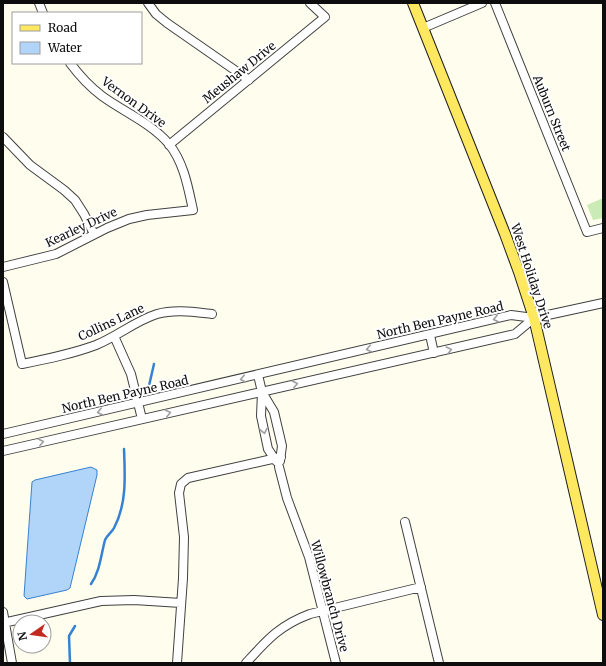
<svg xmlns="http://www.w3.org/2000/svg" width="606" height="666" font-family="Merriweather,serif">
	<rect width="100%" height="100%" fill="#fffded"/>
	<path fill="#cbebb6" d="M603,198V218L593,220L587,205Z"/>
	<path fill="#b0d5f8" stroke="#3582d2" d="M91,467L97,470V475L70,588L67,590L27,599L24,596L32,482L35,480Z"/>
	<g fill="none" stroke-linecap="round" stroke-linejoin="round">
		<path stroke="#3582d2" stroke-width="2.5" d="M148,390L154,364
			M91,584C100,571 101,555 105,540C107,535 112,532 114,528C127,504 125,475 124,449
			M70,663L69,636L75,626"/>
		<defs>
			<path id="minor" d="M39,3L43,13
				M148,3L156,14L167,23L249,80
				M495,3L587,232L603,228
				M423,28L482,3
				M3,137L30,165L64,190L75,200L84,214L94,234
				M169,145L325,17L310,3
				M3,267L56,254L107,228L129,219L147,215L193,210C188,187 184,163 169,144C151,123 124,112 102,96C90,87 79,75 70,63
				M3,282L22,364C47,359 72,354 96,345C118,336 135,321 157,314C175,309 194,312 212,314
				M430,335L434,353
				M114,336L131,374L142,419
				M258,375L262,392L261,416L268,449L276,461
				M262,392L274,412L282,446L280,461
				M3,434L511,315L534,318L603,303
				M3,451L515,334L534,318
				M279,467L287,498L309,557L336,663
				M405,522L439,663
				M3,612L12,663
				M3,623L101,601L134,600L181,603
				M177,663L183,578L184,537L179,493L181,484L188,478L281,457
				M246,663C267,640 280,625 310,614L421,587"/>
			<path id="major" d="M413,3L505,234L519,272L534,318L603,615"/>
		</defs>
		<use href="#minor" stroke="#404040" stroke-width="10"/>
		<use href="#major" stroke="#1e1e1e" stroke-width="12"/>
		<use href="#minor" stroke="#fff" stroke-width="8"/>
		<use href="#major" stroke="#fde860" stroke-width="10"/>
	</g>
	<defs><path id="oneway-chevron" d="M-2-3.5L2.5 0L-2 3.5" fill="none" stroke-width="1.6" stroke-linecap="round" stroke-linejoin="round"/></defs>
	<g stroke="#9e9e9e">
		<use href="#oneway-chevron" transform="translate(496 319) rotate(167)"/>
		<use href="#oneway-chevron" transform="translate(369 349) rotate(167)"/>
		<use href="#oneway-chevron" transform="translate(449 350) rotate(-13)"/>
		<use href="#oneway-chevron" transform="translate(243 379) rotate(167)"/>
		<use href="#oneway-chevron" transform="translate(295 384) rotate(-13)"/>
		<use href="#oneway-chevron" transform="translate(100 412) rotate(167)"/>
		<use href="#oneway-chevron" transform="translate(168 413) rotate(-13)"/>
		<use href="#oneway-chevron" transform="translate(264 431) rotate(78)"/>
		<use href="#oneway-chevron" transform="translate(41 442) rotate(-13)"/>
	</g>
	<g text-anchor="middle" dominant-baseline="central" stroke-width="4" stroke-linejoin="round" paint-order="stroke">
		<g font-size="12" fill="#0d0d0d" stroke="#fff">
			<text transform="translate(239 72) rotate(-39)">Meushaw Drive</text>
			<text transform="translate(134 102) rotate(36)">Vernon Drive</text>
			<text transform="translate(552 113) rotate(68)">Auburn Street</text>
			<text transform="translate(81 227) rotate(-25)">Kearley Drive</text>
			<text transform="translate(532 276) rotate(72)">West Holiday Drive</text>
			<text transform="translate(440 320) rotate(-13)">North Ben Payne Road</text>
			<text transform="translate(111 322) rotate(-25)">Collins Lane</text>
			<text transform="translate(125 394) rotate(-13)">North Ben Payne Road</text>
			<text transform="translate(330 596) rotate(75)">Willowbranch Drive</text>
		</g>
	</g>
	<rect width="606" height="666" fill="none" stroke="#0d0d0d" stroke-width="8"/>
	<rect x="12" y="12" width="130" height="52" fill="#ffffff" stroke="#9e9e9e"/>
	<rect x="20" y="25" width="20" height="6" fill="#fde860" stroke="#9e9e9e"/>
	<text x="48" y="32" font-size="12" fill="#0d0d0d">Road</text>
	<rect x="20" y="42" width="20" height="12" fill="#b0d5f8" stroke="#9e9e9e"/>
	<text x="48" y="52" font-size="12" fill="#0d0d0d">Water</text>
	<g transform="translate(32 634) rotate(257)"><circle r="19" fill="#ffffff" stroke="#9e9e9e"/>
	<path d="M0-3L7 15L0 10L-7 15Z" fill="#c22a20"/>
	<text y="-6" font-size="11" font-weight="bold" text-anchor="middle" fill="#0d0d0d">N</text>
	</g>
</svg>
